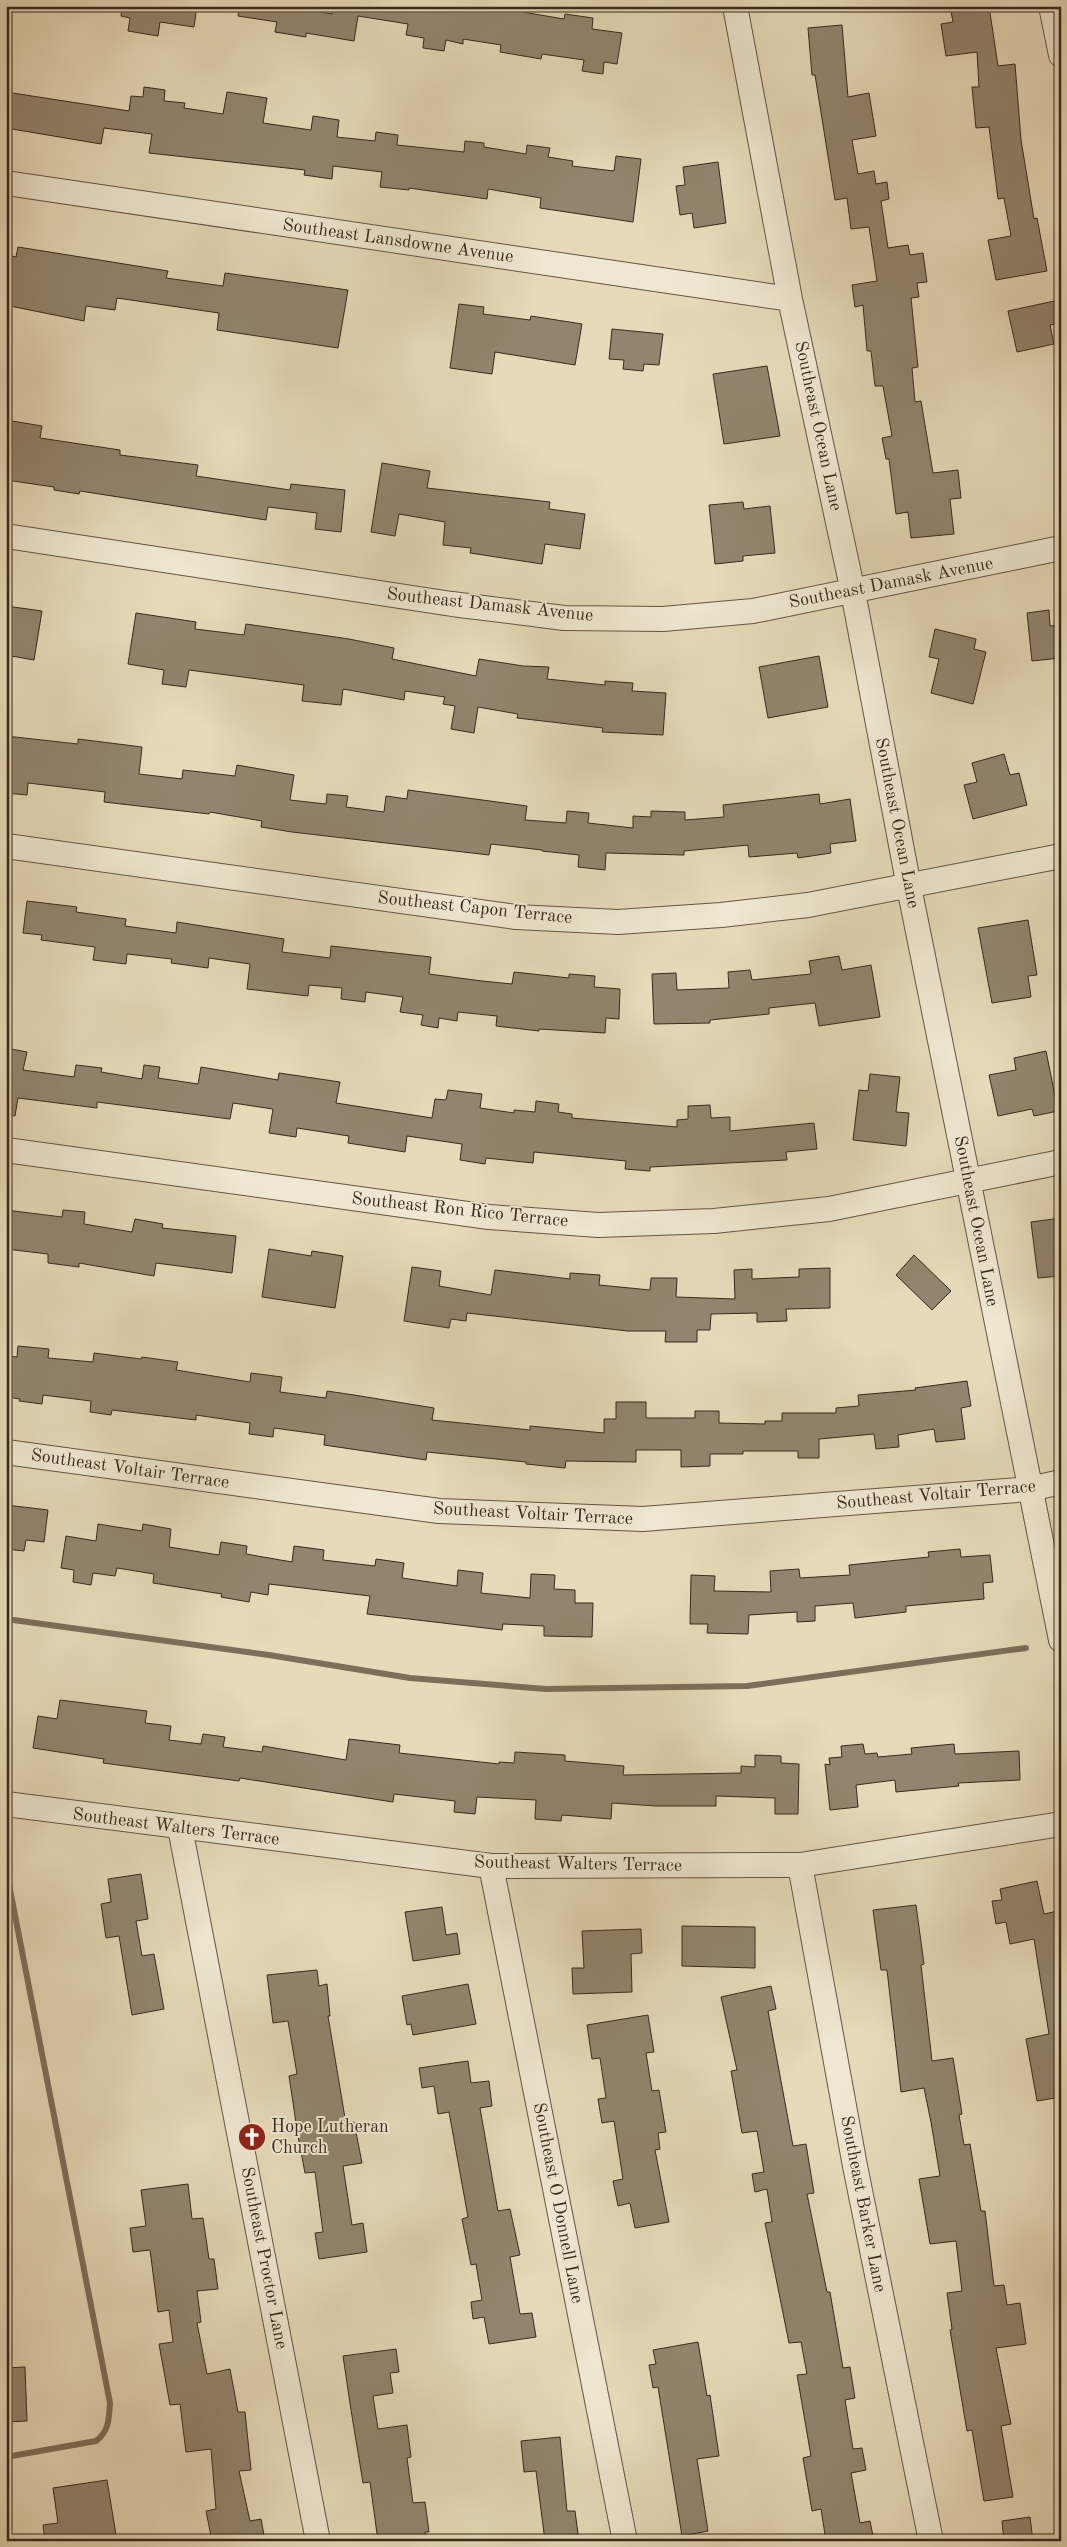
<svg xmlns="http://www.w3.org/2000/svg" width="1067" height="2547" font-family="'Old Standard TT',serif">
	<rect width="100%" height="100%" fill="#e6dab8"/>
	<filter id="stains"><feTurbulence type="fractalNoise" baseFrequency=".004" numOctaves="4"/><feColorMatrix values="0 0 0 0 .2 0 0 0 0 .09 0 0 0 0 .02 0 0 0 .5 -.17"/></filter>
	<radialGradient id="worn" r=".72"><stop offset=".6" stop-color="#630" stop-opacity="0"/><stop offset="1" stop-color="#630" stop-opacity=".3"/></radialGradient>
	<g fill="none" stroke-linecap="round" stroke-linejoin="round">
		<path stroke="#7d6e5c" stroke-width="6" d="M6,1619L269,1655L410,1678L546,1689L747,1686L1026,1648
			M6,1869L110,2403C109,2419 109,2431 96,2441L6,2457"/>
	</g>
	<path fill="#92856f" stroke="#38281f" d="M122,6H197L194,27L160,22L158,36L128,31L130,18L121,16Z
		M239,6H285L332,14L333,6H487L564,19L565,14L593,18L592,29L622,33L617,64L604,62L603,74L582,71L584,60L542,54L541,59L500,52L501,45L463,39V44L446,40L444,51L423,48L424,38L406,35L408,24L358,16L354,41L306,33V37L275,32L277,22L238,16Z
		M950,6H989L998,66L1015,64L1021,140L1034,219L1037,218L1047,271L996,280L988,240L1011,236L1004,198L998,199L989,127L976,128L972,87H979L977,52L946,56L941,24L953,22Z
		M842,25L848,97L869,93L876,136L852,140L858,174L874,171L876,184L887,182L889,199L881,201L888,248L908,245L910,255L923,253L927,282L917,283L919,297L911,298L918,367L912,368L915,402L921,401L933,473L958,470L961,498L950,499L954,534L911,538L908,512L896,514L889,459H886L882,438L892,436L883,386H875L871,351H867L863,305L855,307L852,285L877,281L869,227L851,229L847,198L835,200L815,75H812L808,28Z
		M144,87L165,90L164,101L185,103L184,108L223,114L227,92L267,98L263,123L311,130L313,116L339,120L337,137L375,141L376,132L398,135L397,145L464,152L465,141L484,143V147L526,154L527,145L550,148L548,157L573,161L572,166L614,171L616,156L641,159L633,222L540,208L541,198L488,189L487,199L409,188V190L380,187L382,172L333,166L332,179L304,175L305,170L149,153L152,134L104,128L101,144L6,128V92L129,111L131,96L143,97Z
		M718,162L726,223L694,228L692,213L680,215L676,186L685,185L683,167Z
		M18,247L168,271L166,278L223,286L225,273L348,290L338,348L217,330L219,313L117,298L115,310L86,306L84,321L10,306L11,296H6V255L16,257Z
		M1059,300L1061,323L1050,325L1054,344L1017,352L1008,311Z
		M459,304L484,307L483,314L530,320L531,316L582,324L575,365L495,352L492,374L450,368Z
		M612,329L663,334L659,365L644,364L643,371L623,369L624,360L609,359Z
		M767,366L780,436L724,444L713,374Z
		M6,420L42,426L40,438L120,450V455L198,465L196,476L290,490L291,484L345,490L341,532L315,529L317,513L268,507L266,520L80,491L79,494L54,490V487L6,480Z
		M382,463L430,471L427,488L550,502L549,509L585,514L580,549L545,544L542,564L470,553L471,548L443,545L445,522L399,514L395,536L371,532Z
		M743,502L744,509L770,506L775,553L743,556V561L715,564L709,505Z
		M6,606L42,611L34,660L6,655Z
		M1049,610L1050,626L1061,625V658L1032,661L1027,613Z
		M136,613L196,622L195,629L244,635L246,624L349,639L394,648L392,659L476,676L479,659L523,666L549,667L547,679L605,685V681L633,683L632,691L666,693L663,735L602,732L603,728L517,718L518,714L478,707L474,733L451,729L455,706L443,704L445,697L405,691L404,700L343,689L341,705L302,701L304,685L189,670L186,687L162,684L164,670L128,664Z
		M935,629L976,639L974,649L986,652L973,704L931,693L939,659L929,657Z
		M819,656L828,707L768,718L759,667Z
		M6,736L78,744V739L142,747L139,774L182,779L183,770L235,776L237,765L294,775L290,800L326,804L327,794L348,796L346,807L384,812L386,796L407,799L408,790L527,806L525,820L566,823L567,811L589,813L588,823L633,828V816L651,817V811L685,812V820L724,817L723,805L819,794L820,804L850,799L856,841L830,844L831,853L798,858L797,853L749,857L748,845L684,851V855L606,853L605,870L578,867L579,855L542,851V850L491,844L489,855L292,832L261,827L262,821L210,812L209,814L104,802L105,792L28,783L27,795L6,793Z
		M1004,754L1010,775L1019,773L1027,805L973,819L964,785L977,782L972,763Z
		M27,901L77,907L76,912L126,919L125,926L176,933L177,922L284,939L282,952L330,958L331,946L431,957L429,974L482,981L512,984L514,972L569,978V974L595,976L594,987L620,989L619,1019L606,1018L605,1033L539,1029V1031L496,1026L497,1016L458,1012L457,1021L439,1018L438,1028L421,1025L423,1015L400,1012L403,997L366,992L365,1002L341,999L342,988L309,985L308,996L247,989L250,964L209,958L208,968L171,963L172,959L127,954L126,964L93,960L95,947L41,940L42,935L23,933Z
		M1028,920L1037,975L1028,976L1031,997L992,1003L978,928Z
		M839,956L842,970L871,965L880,1017L819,1026L815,1003L769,1008V1014L710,1020V1023L654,1024L652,974L676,973L677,990L729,988L728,972L750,970L752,980L811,974L809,961Z
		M6,1048L27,1052L23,1070L74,1077L76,1065L102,1068L101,1072L142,1079L144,1065L160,1067L158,1078L198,1084L201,1067L278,1080L279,1073L340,1082L336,1103L432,1118L435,1099L446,1100L448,1090L482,1094L480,1108L514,1113V1110L535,1112L536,1101L559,1104L558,1112L572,1114V1118L677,1127V1120L688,1119V1106L710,1105L711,1118L730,1117V1131L814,1123L817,1149L786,1152L787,1160L650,1167V1171L625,1169L626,1161L534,1152L533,1163L486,1158L485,1164L460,1160L462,1144L407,1136L405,1152L348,1143L349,1136L297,1128L296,1137L269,1133L273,1109L233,1103L230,1119L97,1102V1108L18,1098L15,1116L6,1115Z
		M1046,1051L1058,1111L1034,1116L1032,1109L998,1116L989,1075L1016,1070L1014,1058Z
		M870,1074L900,1077L896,1112L909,1113L906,1146L853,1140L859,1090L868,1091Z
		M6,1210L62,1217L63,1210L85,1212L84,1224L132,1232L135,1219L163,1224L162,1228L236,1236L232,1273L156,1263L154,1276L79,1263V1267L48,1263V1254L6,1249Z
		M1061,1218V1276L1038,1278L1031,1222Z
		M269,1249L311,1256L312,1251L343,1256L335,1308L262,1297Z
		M914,1255L951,1291L932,1310L896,1275Z
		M412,1267L441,1271L439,1286L491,1295L495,1270L570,1279V1273L600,1275L599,1285L650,1290L651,1278H677L676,1297L735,1299L734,1270L752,1269V1279L799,1277V1269L830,1268V1308L786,1309L787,1321L757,1322V1313L711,1314L710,1330H697V1342H665L666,1331H628L467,1313L466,1321L451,1319L449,1328L404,1321Z
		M18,1346L49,1349L48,1358L93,1362L94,1353L141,1359L142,1357L178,1362L176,1370L250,1382L251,1373L282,1377L280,1392L326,1398L327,1391L354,1395L434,1408L432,1420L530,1430V1426L604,1433V1419H616V1402H646V1418H695V1411H719V1423L765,1424V1421H782V1413H836V1408L859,1406L858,1395L916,1390L915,1388L967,1381L971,1406L961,1408L965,1439L936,1442L934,1429L898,1435L899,1447L876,1449L874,1434L819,1439V1458H798V1451H743V1454H710V1466L681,1467V1450H636V1462L566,1461L565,1468L526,1464V1462L427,1452L426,1460L324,1445L325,1435L274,1428L273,1437L249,1434L250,1423L196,1415V1420L112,1410L111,1415L90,1412L91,1401L43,1395L42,1404L19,1401L20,1399L6,1397V1356L17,1357Z
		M6,1505L48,1510L44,1542L26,1540L24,1551L6,1549Z
		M98,1524L142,1531L143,1524L171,1529L169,1547L219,1555L221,1542L247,1546L246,1554L292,1562L294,1546L324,1550L323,1560L375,1566L376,1559L404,1563L402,1578L457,1586L458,1570L483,1573L481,1593L530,1598L531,1574L555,1575L554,1589L575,1590V1603H593L592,1637L544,1636V1626L503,1624L502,1630L367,1614L370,1596L269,1584L268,1595L251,1592L249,1602L221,1597L222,1594L153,1583L154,1574L117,1568L115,1576L93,1573L91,1585L73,1582L74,1570L61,1568L66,1536L96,1541Z
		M960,1549L961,1557L990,1555L993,1582L983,1583L984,1599L906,1606V1612L855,1618L853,1603L815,1606V1621L797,1622V1612L749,1615L748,1634L707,1633L708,1624H690L691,1575L715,1576L714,1591L771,1592L770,1571L799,1569L800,1578L850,1575L849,1565L929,1557L928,1552Z
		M60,1700L147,1711L145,1723L171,1726L169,1740L201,1744L203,1734L225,1737L223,1747L262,1752L263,1746L346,1760L349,1739L400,1745L399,1753L499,1764V1762L514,1763L515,1752L565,1755V1761L624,1766L623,1775L741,1773V1766L755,1767V1755L781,1756V1763L799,1764L798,1814H775V1798L716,1796V1806H656L612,1803L611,1819L562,1815L561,1821L535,1819L536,1800L477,1797L475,1814L454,1812L455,1801L394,1794L393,1802L240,1778L239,1781L103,1763L104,1759L33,1748L38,1716L57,1719Z
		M863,1744L865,1754L877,1753L878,1757L912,1754L911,1748L954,1744L955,1754L1019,1751L1020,1780L958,1783L959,1786L896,1792L895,1780L856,1785L858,1807L830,1810L825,1764L830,1765L829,1758L842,1757L841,1746Z
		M141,1874L148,1919L136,1921L142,1956L154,1954L164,2009L132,2015L119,1936L106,1938L101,1904L111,1902L108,1879Z
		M1037,1881L1044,1914L1058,1911L1061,1924V2097L1037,2101L1026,2039L1049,2034L1034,1939L1010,1944L1006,1922L996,1924L992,1901L1002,1900L1000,1889Z
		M916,1905L924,1964L921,1965L932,2061L953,2058L962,2114L959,2115L964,2145L970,2144L981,2211H985L994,2286L1004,2285L1007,2305L1020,2303L1026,2344L996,2348L1011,2424L1001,2426L1013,2497L984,2501L972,2430L967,2431L950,2330L952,2329L947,2293L962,2291L956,2241L930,2244L919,2179L940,2176L931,2122L924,2088L901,2092L887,1970H881L873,1910Z
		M442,1907L446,1935L457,1933L460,1954L413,1961L405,1912Z
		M682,1926L755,1927V1968L682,1966Z
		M641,1929L642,1953L631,1954L632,1992L573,1994L572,1968H584L582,1931Z
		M317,1970L319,1986L327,1984L330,2016H328L346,2124L354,2122L362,2163L343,2166L352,2225L363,2223L367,2252L319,2259L315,2233L323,2232L315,2172L305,2173L298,2136L289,2076L297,2074L288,2021L273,2023L267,1975Z
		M468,1984L476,2024L413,2035L411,2024L407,2025L402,1996Z
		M771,1986L776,2009L768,2011L793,2146L806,2144L814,2193L807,2194L827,2292H830L843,2368L850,2367L855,2398L845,2400L853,2449L862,2448L866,2470L851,2473L860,2523L870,2521L874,2541H826L821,2509L812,2511L803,2458L811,2456L797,2375L807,2374L801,2342L789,2343L765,2223L772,2222L767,2189L755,2192L752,2174L764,2172L757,2131L742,2133L731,2071L737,2070L721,1997Z
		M648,2015L654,2052L646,2053L652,2091L659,2090L666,2132L658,2133L660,2149L655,2150L669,2222L635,2228L630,2203L618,2206L613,2181L623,2179L614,2121L602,2123L598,2099L606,2098L600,2058L592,2059L587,2025Z
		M468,2061L471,2083L489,2081L492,2106L480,2108L498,2211L510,2209L520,2255L510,2257L520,2314L532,2313L536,2337L489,2344L484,2317L473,2319L471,2302L482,2300L476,2264L471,2265L462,2219L468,2217L449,2112L438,2114L434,2086L422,2088L419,2068Z
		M188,2184L192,2219L203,2218L209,2259H214L218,2289L197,2291L201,2322L197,2323L207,2374L230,2369L238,2412H245L251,2470L239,2471L250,2521L261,2519L265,2541H212L206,2511L216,2509L211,2449L186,2452L180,2404L170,2405L159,2344L173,2342L169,2310L158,2312L150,2250L133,2252L130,2228L146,2226L141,2190Z
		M698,2342L707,2396L710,2395L719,2456L697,2459L708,2531L682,2536L658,2387L653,2388L649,2365L656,2364L653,2350Z
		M396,2349L399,2372L390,2373L393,2393L373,2396L378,2429L407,2425L411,2457L407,2458L413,2503L425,2502L429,2532H425L426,2541H378L370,2482L363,2483L351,2410L343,2356Z
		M25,2367L27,2421L6,2422V2368Z
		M560,2437L567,2511H575L579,2541H545L536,2471L524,2472L521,2441Z
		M107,2480L117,2541H45L43,2525L58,2523L53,2488Z
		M1030,2517L1033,2541H1004L1002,2521Z"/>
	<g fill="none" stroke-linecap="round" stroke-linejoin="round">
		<defs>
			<path id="minor" d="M735,6L790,299L853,592L909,887L1061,1640
				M1051,6L1061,55
				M6,183L790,299
				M6,536L452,604L564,618L663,619L753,611L1061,548
				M6,846L516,917L618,922L721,915L808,905L1061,856
				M6,1150L489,1217L598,1225L714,1221L829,1209L1061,1162
				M6,1452L439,1511L643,1519L1030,1489L1061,1482
				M6,1804L491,1866L800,1865L1061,1824
				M180,1828L318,2541
				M800,1865L855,2166L931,2541
				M491,1866L625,2541"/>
		</defs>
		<use href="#minor" stroke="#645445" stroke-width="26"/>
		<use href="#minor" stroke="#efe7d1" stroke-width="24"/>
	</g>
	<defs>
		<symbol id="church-disc" viewBox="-11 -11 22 22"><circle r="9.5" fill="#8f2418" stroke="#efe7d1"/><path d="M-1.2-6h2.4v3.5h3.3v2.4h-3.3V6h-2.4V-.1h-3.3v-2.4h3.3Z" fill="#fff"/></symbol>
	</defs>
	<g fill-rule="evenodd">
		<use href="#church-disc" x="236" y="2121" width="32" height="32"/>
	</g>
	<g text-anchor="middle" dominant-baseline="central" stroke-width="4" stroke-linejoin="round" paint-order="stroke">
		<g font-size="18" fill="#38281f" stroke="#efe7d1">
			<text transform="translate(398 241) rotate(8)">Southeast Lansdowne Avenue</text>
			<text transform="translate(818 426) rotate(78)">Southeast Ocean Lane</text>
			<text transform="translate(891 583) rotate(-11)">Southeast Damask Avenue</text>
			<text transform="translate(490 605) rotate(6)">Southeast Damask Avenue</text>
			<text transform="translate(897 823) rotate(79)">Southeast Ocean Lane</text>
			<text transform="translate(475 908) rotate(6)">Southeast Capon Terrace</text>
			<text transform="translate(460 1210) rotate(6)">Southeast Ron Rico Terrace</text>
			<text transform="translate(976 1221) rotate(79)">Southeast Ocean Lane</text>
			<text transform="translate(130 1469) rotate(8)">Southeast Voltair Terrace</text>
			<text transform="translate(936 1495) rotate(-5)">Southeast Voltair Terrace</text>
			<text transform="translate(533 1514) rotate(3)">Southeast Voltair Terrace</text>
			<text transform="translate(176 1827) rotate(7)">Southeast Walters Terrace</text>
			<text transform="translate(578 1864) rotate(1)">Southeast Walters Terrace</text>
			<text transform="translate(558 2203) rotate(79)">Southeast O Donnell Lane</text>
			<text transform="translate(863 2204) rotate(79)">Southeast Barker Lane</text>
			<text transform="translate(264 2258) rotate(79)">Southeast Proctor Lane</text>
		</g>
		<g font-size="18" fill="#38281f" stroke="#efe7d1" text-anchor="start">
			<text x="271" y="2127">Hope Lutheran<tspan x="271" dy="21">Church</tspan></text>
		</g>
	</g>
	<rect width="1067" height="2547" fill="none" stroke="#e6dab8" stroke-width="25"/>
	<rect x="8" y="8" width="1052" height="2532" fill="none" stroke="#38281f" stroke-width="2.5"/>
	<rect x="12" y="12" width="1042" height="2522" fill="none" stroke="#38281f"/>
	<rect width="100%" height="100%" filter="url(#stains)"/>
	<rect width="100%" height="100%" fill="url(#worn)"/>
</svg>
